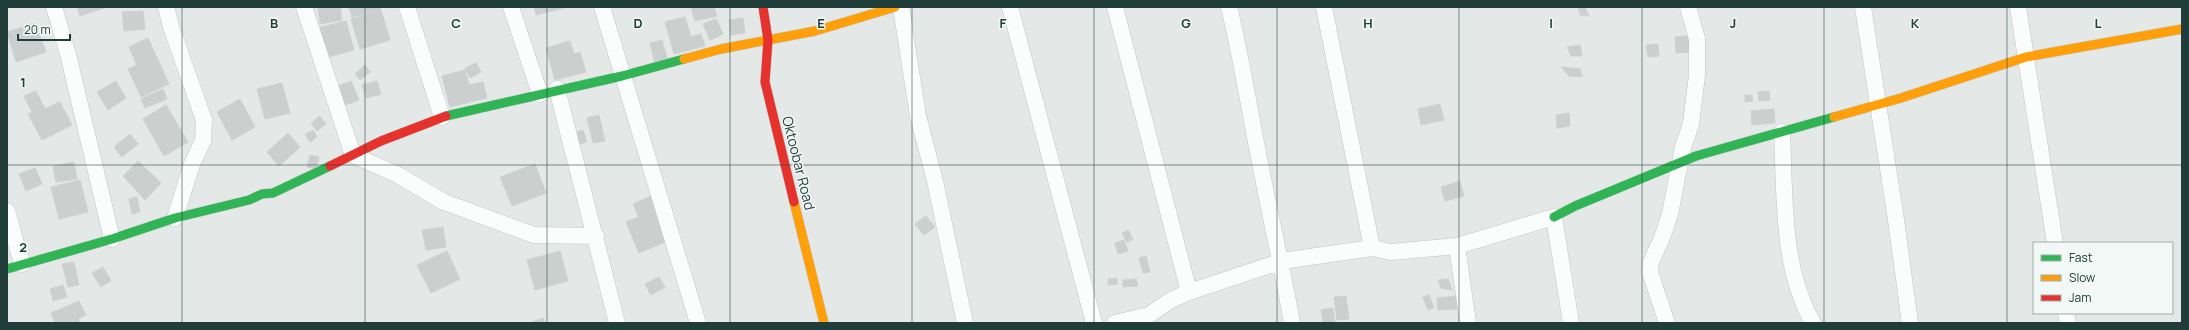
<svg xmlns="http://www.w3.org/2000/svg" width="2189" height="330" font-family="Manrope,sans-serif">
	<rect width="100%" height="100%" fill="#e4e9e8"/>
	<path fill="#cbd0cf" stroke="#ccd2d1" d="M77,7H103L104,8L80,16Z
		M318,7H340L342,20L320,24Z
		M349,7H380L381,10L352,17Z
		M534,7H568L536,15Z
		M691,7H714L717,16L695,21Z
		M1578,7H1585L1589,16L1580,15Z
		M381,10L390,40L360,49L351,19Z
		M143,11L145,29L124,31L122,12Z
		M685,17L691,37L701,34L705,46L674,54L665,22Z
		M743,18L745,33L731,35L729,20Z
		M716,19L723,34L710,40L703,24Z
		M346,21L354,50L325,58L317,28Z
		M35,23L46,52L16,62L7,32Z
		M1690,36L1692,52L1676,53L1675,37Z
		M148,38L169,84L141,97L128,69L137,65L129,47Z
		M662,40L668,61L655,64L650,43Z
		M570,41L574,54L580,52L586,72L555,80L546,48Z
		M1658,44L1659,56L1648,57L1646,45Z
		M1580,45L1582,56H1571L1567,47Z
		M476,63L481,72L470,78L465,68Z
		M365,65L370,72L360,80L355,74Z
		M1561,67L1580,69L1582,77L1569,76Z
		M465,70L469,85L483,82L487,98L450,107L442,76Z
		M116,81L126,98L108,110L97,92Z
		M351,81L359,100L345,105L338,86Z
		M377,81L381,94L366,98L362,85Z
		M282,83L290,113L265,119L257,89Z
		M163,89L167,99L145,108L141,99Z
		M36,91L45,109L60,102L72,125L42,140L28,114L32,112L24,96Z
		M1769,91L1770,100L1759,101L1758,92Z
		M1745,95H1752L1753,101L1745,102Z
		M240,99L255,127L232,140L217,112Z
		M1440,104L1444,120L1421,125L1418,109Z
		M166,105L188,142L164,156L143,119Z
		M1774,109L1775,123L1752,125L1751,111Z
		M1569,113L1570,126L1557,128L1556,115Z
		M599,115L605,141L593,143L587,118Z
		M320,116L326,124L317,131L311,123Z
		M313,130L317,137L310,142L305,134Z
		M583,130L587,142L573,146L569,134Z
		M288,133L300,147L279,166L267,152Z
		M130,134L138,144L122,157L114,147Z
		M310,155L319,157L316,169L307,167Z
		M138,161L161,183L145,200L123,176Z
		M74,162L77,179L56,182L53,166Z
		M535,164L546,193L512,206L500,177Z
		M35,168L42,184L26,191L19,174Z
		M80,180L88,212L59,219L51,187Z
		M1460,181L1464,196L1445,201L1441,187Z
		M651,196L670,240L639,253L626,222L639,217L633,204Z
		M137,197L140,212L132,214L129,199Z
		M926,216L935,227L924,235L915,224Z
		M443,227L446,247L426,250L422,230Z
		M1128,230L1133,239L1127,242L1122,233Z
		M1124,240L1128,251L1118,254L1115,243Z
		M447,251L460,279L431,293L417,265Z
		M560,251L568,281L535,290L527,260Z
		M1146,256L1150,272L1143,273L1139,258Z
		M74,262L79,285L68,287L62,264Z
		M103,267L111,281L101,287L92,273Z
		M659,277L665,287L651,295L645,284Z
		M1117,278V284L1108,285V279Z
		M1136,279L1138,286L1123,287V280Z
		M1448,279L1452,290L1441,288L1438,280Z
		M63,285L67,297L53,301L50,289Z
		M1429,295L1434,308L1428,310L1423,297Z
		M1346,296L1349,319L1337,320L1334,297Z
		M1456,296L1457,309L1438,310L1437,298Z
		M79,301L86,315L78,319L80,323H55L51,313Z
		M1333,308L1335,323H1323L1321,310Z
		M543,318L545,323H530Z"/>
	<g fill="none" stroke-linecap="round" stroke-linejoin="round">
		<defs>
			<path id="street" d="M54,7L68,54L112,239
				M166,7L171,27L204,120L203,141L192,164L175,218
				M304,7L353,155L398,175L444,202L534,235L596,236
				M407,7L442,117
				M511,7L540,94
				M602,7L698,323
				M901,7L918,116L935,181L965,323
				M1010,7L1094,323
				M1115,7L1189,292
				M1229,7C1242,60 1250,114 1261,168C1271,220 1283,271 1292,323
				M1324,7L1372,248
				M1863,7L1896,220L1910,323
				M2018,7L2055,243
				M557,89L617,323
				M1782,132C1785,195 1781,267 1813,323
				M7,211L22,264
				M1457,246L1468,323
				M2066,313L2068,323
				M1115,323L1149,315L1171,300L1189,292L1282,261L1372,248L1391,252L1457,246L1554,217L1571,323
				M1667,323L1650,272L1651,262L1662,238L1670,214L1683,147L1691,124L1697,75V39L1688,7"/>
			<path id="fast" d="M446,116L622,76L684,59
				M1554,217L1575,206L1696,156L1834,117
				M7,269L112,239L175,218L249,200L262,194L273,193L330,166"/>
			<path id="slow" d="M684,59L721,49L815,31L895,7
				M1834,117L1901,98L2026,57L2182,29
				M794,202L824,323"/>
			<path id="jam" d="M763,7L768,40L765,82L794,202
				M330,166L381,141L446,116"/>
		</defs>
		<use href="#street" stroke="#c1c6c5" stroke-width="17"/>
		<use href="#fast" stroke="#bfc7c5" stroke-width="10"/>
		<use href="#slow" stroke="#bfc7c5" stroke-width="10"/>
		<use href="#jam" stroke="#bfc7c5" stroke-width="10"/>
		<use href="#street" stroke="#fbfcfc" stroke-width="16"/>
		<use href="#fast" stroke="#30b455" stroke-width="9"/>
		<use href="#slow" stroke="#ff9f0a" stroke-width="9"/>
		<use href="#jam" stroke="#e5322d" stroke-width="9"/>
	</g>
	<path fill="none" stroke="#213d39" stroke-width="1" stroke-opacity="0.55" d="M182,7V323M365,7V323M547,7V323M730,7V323M912,7V323M1094,7V323M1277,7V323M1459,7V323M1642,7V323M1824,7V323M2007,7V323M7,165H2182"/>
	<g text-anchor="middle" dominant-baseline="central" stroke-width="3" stroke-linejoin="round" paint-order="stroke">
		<g font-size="14" fill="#213d39" stroke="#f2f8f6">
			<text transform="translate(799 163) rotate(76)">Oktoobar Road</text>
		</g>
	</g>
	<g font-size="13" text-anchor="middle" font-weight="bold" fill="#213d39" stroke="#f2f8f6" stroke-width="3" stroke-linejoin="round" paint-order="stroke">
		<text x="274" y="28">B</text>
		<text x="456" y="28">C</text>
		<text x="638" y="28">D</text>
		<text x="821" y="28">E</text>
		<text x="1003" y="28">F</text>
		<text x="1186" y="28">G</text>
		<text x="1368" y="28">H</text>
		<text x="1551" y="28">I</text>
		<text x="1733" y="28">J</text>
		<text x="1915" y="28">K</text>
		<text x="2098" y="28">L</text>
		<text x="23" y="87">1</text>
		<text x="23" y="252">2</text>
	</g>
	<rect width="2189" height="330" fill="none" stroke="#213d39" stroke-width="16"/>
	<rect x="2033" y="242" width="140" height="72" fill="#f2f8f6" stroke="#9eadaa"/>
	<rect x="2041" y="255" width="20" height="6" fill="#30b455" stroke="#9eadaa"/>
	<text x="2069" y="262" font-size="12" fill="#213d39">Fast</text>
	<rect x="2041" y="275" width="20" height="6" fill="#ff9f0a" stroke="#9eadaa"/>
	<text x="2069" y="282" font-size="12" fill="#213d39">Slow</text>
	<rect x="2041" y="295" width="20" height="6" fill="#e5322d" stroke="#9eadaa"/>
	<text x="2069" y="302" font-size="12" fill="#213d39">Jam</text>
	<path d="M18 34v6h52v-6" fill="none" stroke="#213d39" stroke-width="2"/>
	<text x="24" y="34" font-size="12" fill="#213d39" stroke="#f2f8f6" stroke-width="3" paint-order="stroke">20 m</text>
</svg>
